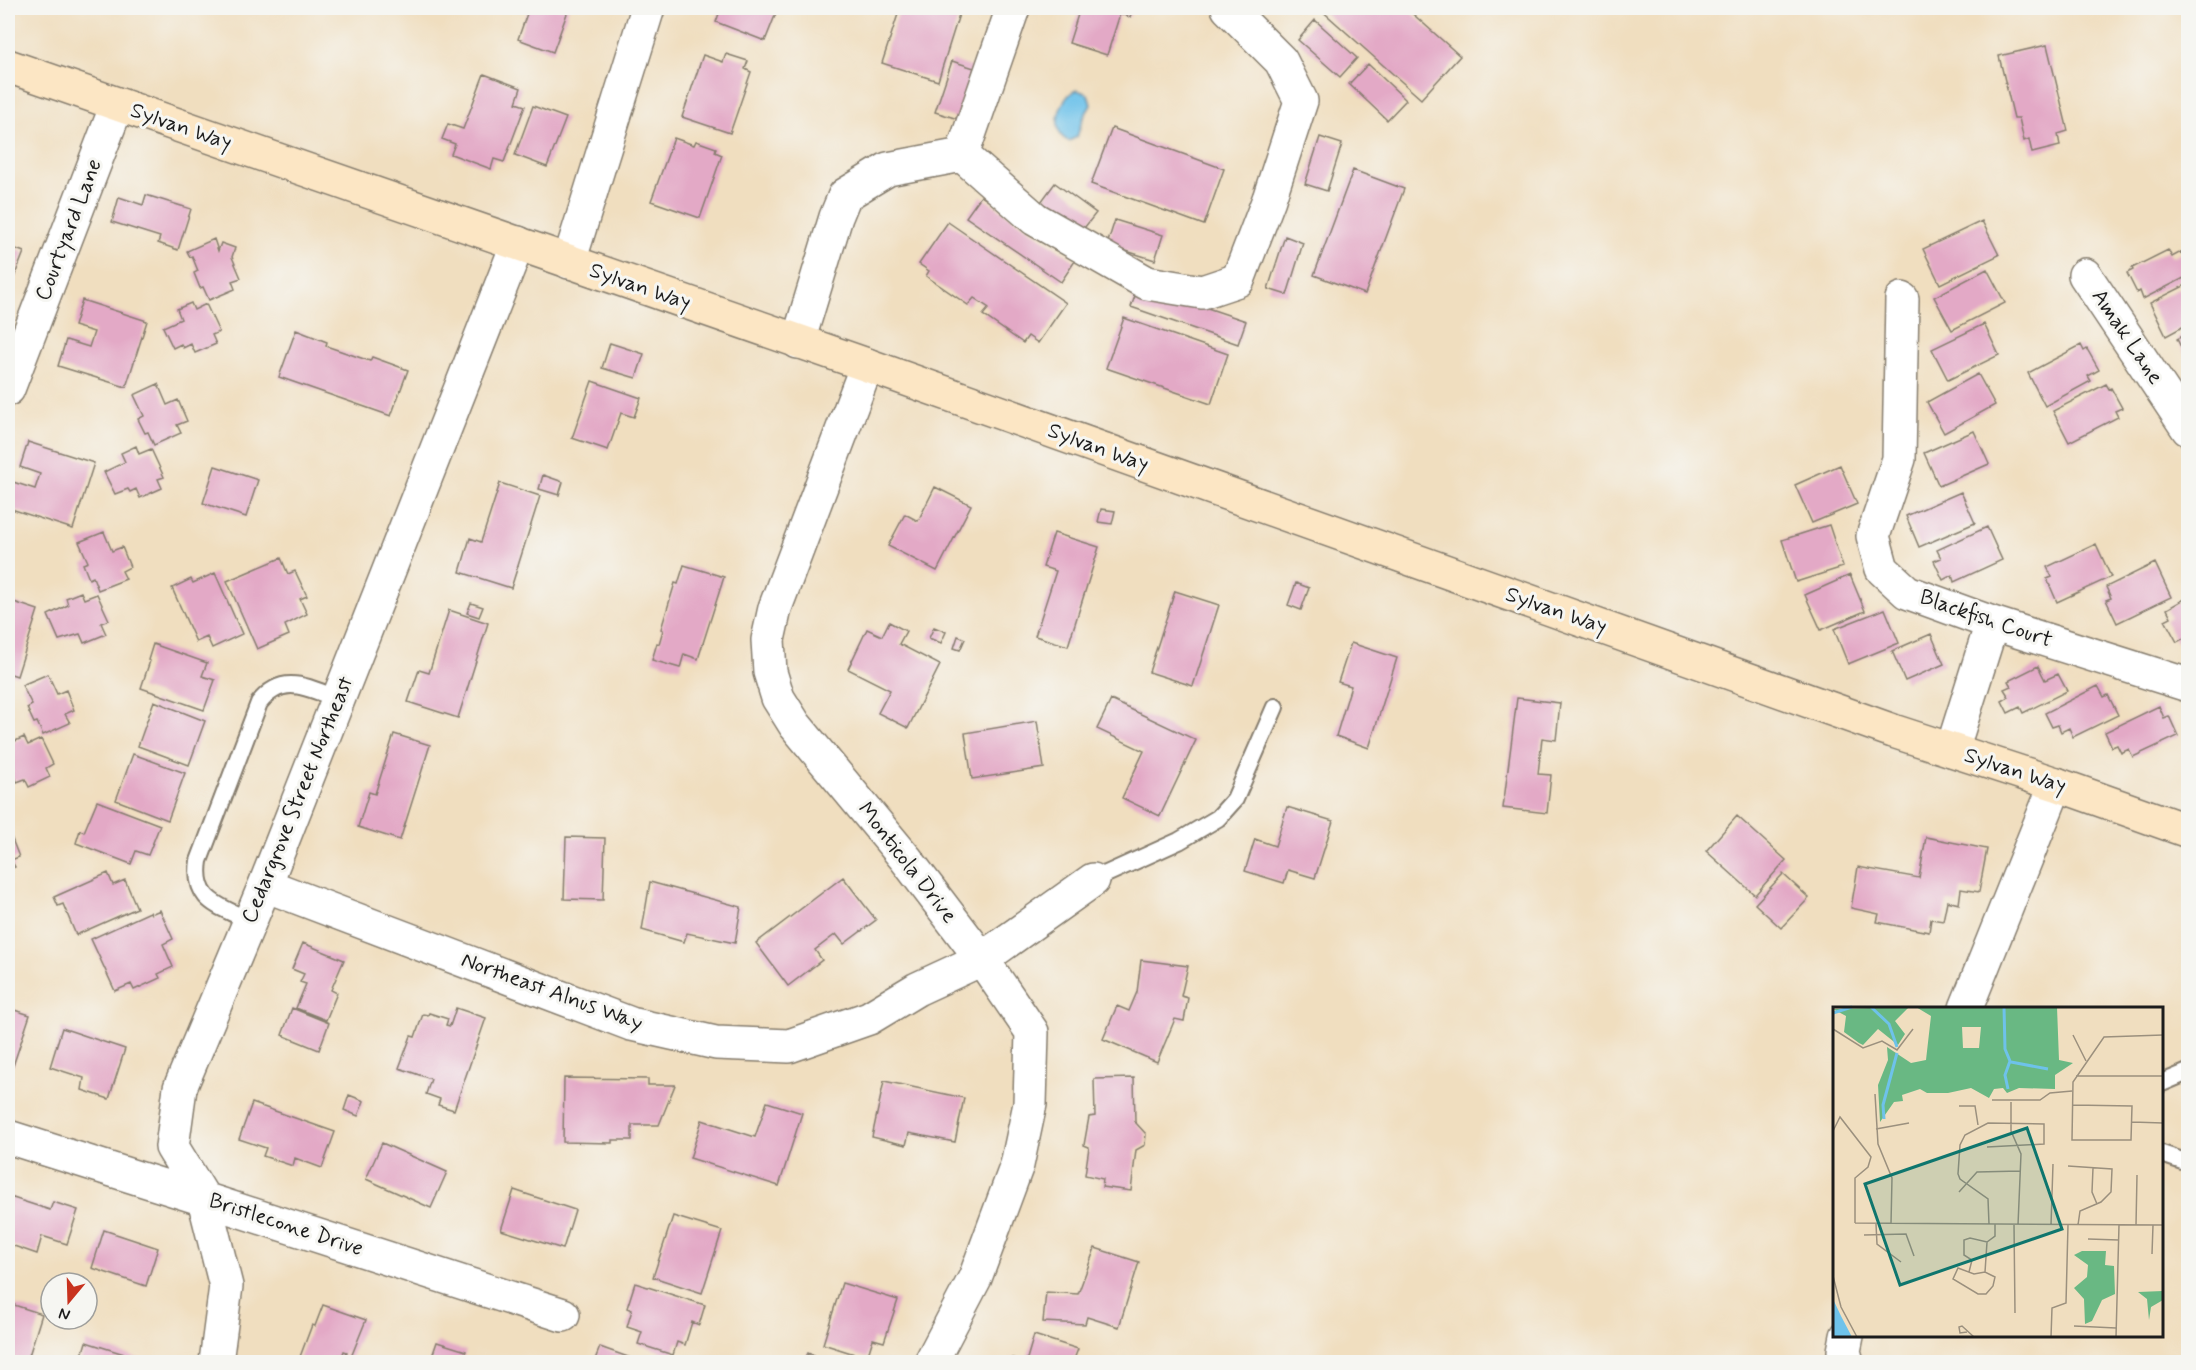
<svg xmlns="http://www.w3.org/2000/svg" width="2196" height="1370" font-family="Mynerve,sans-serif">
	<rect width="100%" height="100%" fill="#f6f6f2"/>
	<filter id="ink" filterUnits="userSpaceOnUse"><feTurbulence type="fractalNoise" baseFrequency=".0167" numOctaves="2"/><feDisplacementMap in="SourceGraphic" scale="12" xChannelSelector="R" yChannelSelector="G"/><feConvolveMatrix kernelMatrix="1 2 1 2 8 2 1 2 1" color-interpolation-filters="sRGB"/></filter>
	<filter id="wash" filterUnits="userSpaceOnUse"><feTurbulence type="fractalNoise" baseFrequency=".008" numOctaves="4" result="noise"/><feDisplacementMap in="SourceGraphic" scale="24" xChannelSelector="R" yChannelSelector="G"/><feGaussianBlur stdDeviation="1.35" result="paint"/><feColorMatrix in="noise" values="0 0 0 0 0 0 0 0 0 0 0 0 0 0 0 0 0 1.4 0 .05"/><feComposite in="paint" operator="in"/></filter>
	<g filter="url(#wash)">
		<rect width="100%" height="100%" fill="#f0debf"/>
		<path fill="#6ec2ea" stroke="#456f83" stroke-width="1.5" d="M1077,90L1088,94L1091,105L1082,120L1077,137L1069,141C1048,134 1060,95 1077,90Z"/>
		<g id="blocks">
			<path fill="#e3a9c6" d="M529,8H569L553,52L518,39Z
				M721,8H778L765,41L716,22Z
				M900,8H961L938,81L882,63Z
				M1080,8H1133L1130,17L1120,14L1107,55L1069,43Z
				M1319,8H1406L1460,56L1421,99Z
				M1315,20L1357,58L1340,77L1298,40Z
				M2047,45L2068,131L2058,134L2060,146L2032,153L2029,139L2024,141L2019,118H2014L1999,56Z
				M726,54L748,61L745,69L751,72L730,133L682,117L703,55L723,62Z
				M952,61L974,68L958,119L935,112Z
				M1368,64L1406,100L1387,120L1349,84Z
				M484,74L521,88L516,103L525,106L504,162L494,159L491,169L451,154L455,144L442,139L448,124L463,129Z
				M533,106L566,118L547,167L515,155Z
				M1112,128L1224,169L1204,225L1091,184Z
				M1320,137L1342,144L1327,191L1305,184Z
				M674,138L694,145L696,141L716,148L715,152L722,155L700,218L651,201Z
				M1353,170L1404,189L1365,294L1314,275Z
				M1055,183L1096,213L1081,232L1041,202Z
				M146,195L191,209L178,250L158,243L160,237L112,222L119,197L143,205Z
				M981,196L1075,261L1061,282L966,217Z
				M1115,220L1163,235L1155,260L1107,245Z
				M1982,221L1999,255L1940,284L1923,249Z
				M948,222L1066,303L1038,343L1028,336L1023,343L983,315L989,308L974,298L968,305L926,276L929,271L919,264Z
				M1285,236L1303,243L1287,295L1268,289Z
				M214,239L218,251L221,243L235,248L232,257L241,278L232,281L235,289L209,300L203,287L200,288L194,273L198,271L192,256L190,257L187,251Z
				M8,246L24,252L8,293Z
				M2168,250L2172,257L2181,252L2188,267V276L2143,299L2140,291L2137,293L2127,273L2133,270L2132,268Z
				M1987,269L2005,303L1952,330L1934,297Z
				M2188,284V324L2166,336L2150,303Z
				M1139,285L1246,321L1238,344L1131,307Z
				M82,300L147,321L126,387L58,366L66,340L89,347L94,332L74,326Z
				M191,303L194,310L206,304L219,332L212,335L216,344L195,353L191,344L183,348L181,344L173,348L163,327L181,319L177,309Z
				M1124,318L1228,354L1211,404L1106,368Z
				M1984,324L1999,355L1948,380L1932,349Z
				M296,330L327,342L326,346L370,361L372,357L408,370L391,416L279,377Z
				M2188,333V361L2177,339Z
				M610,343L644,354L636,378L602,368Z
				M2081,345L2084,351L2087,349L2099,370L2088,376L2091,381L2045,406L2028,373Z
				M1978,374L1995,405L1944,433L1927,402Z
				M592,381L641,398L634,417L621,413L608,450L572,438Z
				M158,384L167,405L178,400L187,421L177,425L181,433L154,445L148,432L145,433L138,419L144,416L134,395Z
				M2106,384L2109,389L2111,388L2122,408L2115,411L2118,417L2069,442L2053,411Z
				M1974,431L1989,464L1939,486L1924,453Z
				M28,442L94,463L73,529L8,508V498L13,482L35,489L40,474L20,467Z
				M136,446L139,454L151,449L164,477L158,479L162,488L140,498L136,489L130,492L128,489L115,494L104,472L125,462L121,453Z
				M1840,465L1857,504L1812,523L1795,485Z
				M215,466L258,480L246,517L203,503Z
				M543,475L563,482L559,495L539,489Z
				M500,483L540,496L511,588L460,572L470,538L481,542Z
				M935,487L971,505L937,571L888,546L905,514L918,521Z
				M1961,492L1975,523L1919,547L1906,516Z
				M1101,509L1115,511L1112,524L1098,522Z
				M1829,525L1843,567L1796,582L1782,540Z
				M1987,527L2002,560L1954,582L1952,575L1943,580L1934,561L1941,558L1937,550Z
				M104,532L112,551L122,547L130,567L122,571L126,579L98,590L93,577L89,579L83,564L88,562L79,542Z
				M1054,533L1099,547L1068,646L1035,636L1056,571L1043,567Z
				M2096,544L2111,577L2057,602L2047,579L2052,577L2047,567Z
				M281,558L288,574L295,571L307,596L300,599L307,614L285,625L289,635L257,649L227,581Z
				M2155,563L2171,597L2117,623L2106,600L2111,598L2106,587Z
				M684,565L724,577L698,659L684,654L680,668L652,660L657,643L659,644L663,630L661,629L675,583L678,584Z
				M215,573L242,634L212,648L207,637L196,642L172,588L191,579L193,583Z
				M1850,575L1865,611L1821,630L1805,595Z
				M1296,583L1309,588L1301,610L1288,605Z
				M1175,591L1219,605L1193,686L1149,672Z
				M81,592L84,599L97,594L109,620L101,623L106,634L84,643L80,634L59,640L48,615L68,605L66,598Z
				M2188,597V636L2177,642L2165,620L2171,617L2167,609Z
				M8,600L38,610L17,676L8,673Z
				M471,603L483,607L479,617L467,613Z
				M1885,609L1899,643L1848,664L1834,629Z
				M449,610L488,623L458,718L408,702L419,670L429,673Z
				M889,622L906,631L899,644L940,665L908,728L878,713L890,690L848,669L867,629L882,636Z
				M934,627L946,632L941,643L929,638Z
				M1931,634L1944,664L1905,681L1892,651Z
				M958,636L965,639L960,650L954,648Z
				M1351,643L1397,658L1369,748L1336,736L1351,686L1338,682Z
				M153,644L207,663L202,676L215,680L204,710L141,688L150,661L148,660Z
				M2038,666L2045,680L2058,674L2067,691L2023,713L2020,707L2008,713L2002,701L2009,697L2004,689L2011,686L2008,681Z
				M48,674L57,694L66,690L74,710L65,714L70,723L43,735L37,722L34,723L27,708L32,705L22,685Z
				M2098,686L2104,697L2108,695L2118,715L2073,737L2069,728L2061,732L2058,725L2052,727L2045,713Z
				M1517,698L1560,703L1556,740L1542,738L1538,774L1551,775L1547,813L1503,808Z
				M1111,700L1196,740L1160,816L1122,798L1144,751L1097,729Z
				M154,701L205,721L189,765L138,746Z
				M2159,706L2164,718L2169,716L2178,736L2133,757L2129,749L2121,753L2117,745L2112,747L2105,732Z
				M1037,721L1044,768L972,779L965,733Z
				M394,734L430,745L400,840L358,827L369,792L375,794Z
				M24,737L28,745L41,739L53,764L46,768L50,777L29,787L25,779L17,782L16,779L8,782V756L14,753L11,743Z
				M133,754L185,773L168,820L116,800Z
				M97,801L160,825L148,855L136,851L131,864L76,843L80,830L84,832Z
				M1287,807L1333,821L1315,878L1288,870L1284,883L1245,871L1255,839L1275,846Z
				M1737,816L1786,860L1755,895L1706,851Z
				M10,834L19,857L11,860L15,867L8,870V835Z
				M566,837L605,838L603,900L564,899Z
				M1926,837L1987,849L1979,892L1961,889L1959,904L1947,901L1943,921L1931,919L1929,932L1877,922L1879,914L1851,908L1858,867L1919,878Z
				M108,873L113,885L125,880L137,908L76,935L63,904L58,906L54,897Z
				M1783,874L1809,898L1781,928L1755,904Z
				M843,877L876,920L844,944L836,934L815,950L822,960L788,986L756,943Z
				M650,882L741,907L735,943L687,933L684,942L642,930Z
				M160,910L173,939L163,944L173,967L158,974L160,978L134,990L131,984L115,991L91,939L150,912L151,914Z
				M303,943L344,960L331,990L337,993L326,1020L296,1008L306,984L300,982L304,974L292,969Z
				M1141,960L1188,966L1181,996L1188,998L1184,1021L1175,1019L1157,1062L1103,1039L1117,1006L1129,1011L1137,992Z
				M8,1008L30,1015L13,1066L8,1064Z
				M292,1008L329,1023L319,1050L282,1035Z
				M456,1008L486,1018L454,1110L438,1105L440,1099L426,1094L431,1079L399,1068L411,1036L415,1037L423,1014L428,1015L429,1013L448,1019L446,1025L450,1026Z
				M62,1028L125,1049L109,1099L82,1090L84,1078L50,1067Z
				M564,1078L648,1079V1085H675L659,1125H632V1140H612V1143L563,1142Z
				M1134,1078L1135,1122L1146,1134L1145,1145L1136,1150L1131,1191L1102,1187L1103,1179L1085,1175L1089,1147L1084,1145L1089,1117L1095,1116L1094,1079Z
				M884,1081L964,1098L955,1142L909,1133L906,1145L872,1137Z
				M349,1095L364,1101L358,1116L344,1110Z
				M767,1102L802,1113L779,1186L690,1158L702,1120L755,1137Z
				M252,1103L335,1132L322,1168L295,1158L293,1166L263,1156L266,1148L239,1139Z
				M382,1143L447,1172L431,1208L366,1179Z
				M514,1190L575,1210L563,1249L501,1230Z
				M10,1197L50,1210L53,1202L78,1210L67,1244L42,1236L37,1254L8,1244V1207Z
				M673,1216L722,1231L702,1293L653,1277Z
				M104,1230L158,1248L146,1286L92,1268Z
				M1095,1248L1139,1262L1119,1327L1087,1317L1085,1324L1043,1322L1046,1292L1078,1294Z
				M635,1283L705,1305L699,1325L692,1322L685,1345L677,1342L673,1355L638,1344L642,1332L627,1327L632,1310L627,1308Z
				M842,1283L898,1300L884,1342L873,1339L867,1358L823,1344Z
				M8,1303L42,1314L27,1362L8,1356Z
				M323,1305L366,1320L349,1362L344,1360L347,1352L344,1351L340,1362H298L312,1325L315,1326Z
				M1034,1335L1078,1349L1073,1362H1010L1012,1358L1026,1362Z
				M86,1342L140,1359L139,1362H80Z
				M437,1342L466,1351L462,1362H430Z
				M600,1347L642,1362H594Z
				M808,1353L827,1362H803Z"/>
		</g>
	</g>
	<g filter="url(#ink)">
		<use href="#blocks" fill-opacity="0" stroke="#867d6e" stroke-width="1.5"/>
		<g fill="none" stroke-linecap="round" stroke-linejoin="round">
			<defs>
				<path id="lane" d="M1093,880L1179,841L1218,818L1235,799L1275,707
					M249,921C219,905 193,902 199,861L259,703C283,672 308,688 338,699
					M2162,1083L2188,1072
					M2162,1154L2188,1163"/>
				<path id="street" d="M962,155L1013,8
					M569,262L648,8
					M2085,275L2188,429
					M1902,299L1899,459L1873,536L1882,569L1907,592L1992,623L2188,685
					M798,342L836,217L845,195L888,169L962,155L1035,219L1147,283L1202,292L1238,280L1269,199L1301,101L1281,61L1228,8
					M867,365L775,608L768,640L770,672L778,698L795,725L906,859L982,959L1032,1032L1030,1104L1017,1165L975,1278L931,1362
					M8,389L117,105
					M1952,750L1992,623
					M265,885L631,1024L716,1043L789,1046L869,1018L917,989L982,959L1093,880
					M1966,1008L2056,784
					M8,1137L204,1199L563,1315
					M216,1362L226,1286L204,1199L172,1147L180,1088L265,885L518,243
					M1847,1362L1844,1351L1847,1336"/>
				<path id="secondary" d="M8,66L867,365L1893,731L2056,784L2188,831"/>
			</defs>
			<use href="#lane" stroke="#867d6e" stroke-width="20"/>
			<use href="#street" stroke="#867d6e" stroke-width="36"/>
			<use href="#secondary" stroke="#867d6e" stroke-width="36"/>
			<use href="#lane" stroke="#fff" stroke-width="16"/>
			<use href="#street" stroke="#fff" stroke-width="33"/>
			<use href="#secondary" stroke="#fce6c4" stroke-width="33"/>
		</g>
	</g>
	<g text-anchor="middle" dominant-baseline="central" stroke-width="6" stroke-linejoin="round" paint-order="stroke">
		<g font-size="22" fill="#1c1c1c" stroke="#f6f6f2">
			<text transform="translate(181 127) rotate(19)">Sylvan Way</text>
			<text transform="translate(69 230) rotate(-69)">Courtyard Lane</text>
			<text transform="translate(640 287) rotate(19)">Sylvan Way</text>
			<text transform="translate(2127 337) rotate(56)">Amak Lane</text>
			<text transform="translate(1098 448) rotate(20)">Sylvan Way</text>
			<text transform="translate(1556 611) rotate(19)">Sylvan Way</text>
			<text transform="translate(1986 619) rotate(19)">Blackfish Court</text>
			<text transform="translate(2015 771) rotate(18)">Sylvan Way</text>
			<text transform="translate(298 800) rotate(-68)">Cedargrove Street Northeast</text>
			<text transform="translate(907 863) rotate(52)">Monticola Drive</text>
			<text transform="translate(552 992) rotate(20)">Northeast Alnus Way</text>
			<text transform="translate(286 1225) rotate(18)">Bristlecone Drive</text>
		</g>
	</g>
	<g transform="translate(1833 1007)">
		<rect width="330" height="330" fill="#f0debf"/>
		<path d="M76,0L62,14L72,27L65,38L45,22L30,38L26,36L11,25L13,9L0,2ZM83,0H224L226,53L240,56L222,68V82L186,81L174,86L170,81L161,82L156,91L138,81L115,86H94L87,82L69,88L70,94L61,95L47,115L45,78L55,53L54,40L78,56L93,53L98,9ZM129,20H148L146,41H130ZM249,244H273L272,258L281,259L282,287L269,293L259,314L252,317L251,292L241,281L254,270L255,258L241,248ZM330,284V293L318,300L316,313L314,292L305,285Z" fill="#69b883" fill-rule="evenodd"/>
		<path d="M0,292L8,309L19,330H0Z" fill="#6ec2ea"/>
		<path fill="none" stroke="#6ec2ea" stroke-width="3" d="M38,0L56,17L64,40M171,0L172,42L177,54L172,68L175,82M0,6L19,0M178,55L215,62M51,112L50,98L64,46"/>
		<path fill="none" stroke="#9b907e" stroke-width="1.5" d="M0,22L30,41L49,34L64,43L80,22M240,28L253,54M243,69H330M42,87L45,137L59,171L58,217M159,93H207L217,86L239,84M178,95V124L188,147L185,218M240,98L299,99L298,133H239L240,75L271,30L330,28M126,99H142L145,118M299,115L330,116M43,122L76,116M0,124L7,110L38,150L35,160L22,171V216M154,140L211,137V117L155,116L132,128L127,138L125,167L127,172L155,192L156,217M235,159L279,162L278,185L268,195L247,204L245,218M260,161L259,185L264,197M126,185L144,165L187,164M22,216L330,218M43,217L44,237L68,255M181,217L182,306M218,218L220,157M303,218L304,168M31,228L73,227L81,249M255,232L286,233M319,247L320,218M125,261L141,267L152,265L162,270L160,279L153,287H145L120,272ZM136,265L139,253L131,248V233L137,231L154,235L162,229V217M152,265L154,235M0,269L8,300L24,330M241,319L283,321M134,325L127,326L126,320L129,319L141,330M218,330L219,301L233,296L235,218M283,330L286,218"/>
		<path fill="#0f766e" fill-opacity="0.15" stroke="#0f766e" stroke-width="3" d="M194,121L229,222L67,278L32,177Z"/>
		<rect width="330" height="330" fill="none" stroke="#1c1c1c" stroke-width="3"/>
	</g>
	<rect width="2196" height="1370" fill="none" stroke="#f6f6f2" stroke-width="30"/>
	<g transform="translate(69 1301) rotate(199)"><circle r="28" fill="#f6f6f2" stroke="#9f9f9c" stroke-width="1.5"/>
	<path d="M0-4.5L10 22L0 15L-10 22Z" fill="#c8321e"/>
	<text y="-9" font-size="16" font-weight="bold" text-anchor="middle" fill="#1c1c1c">N</text>
	</g>
</svg>
